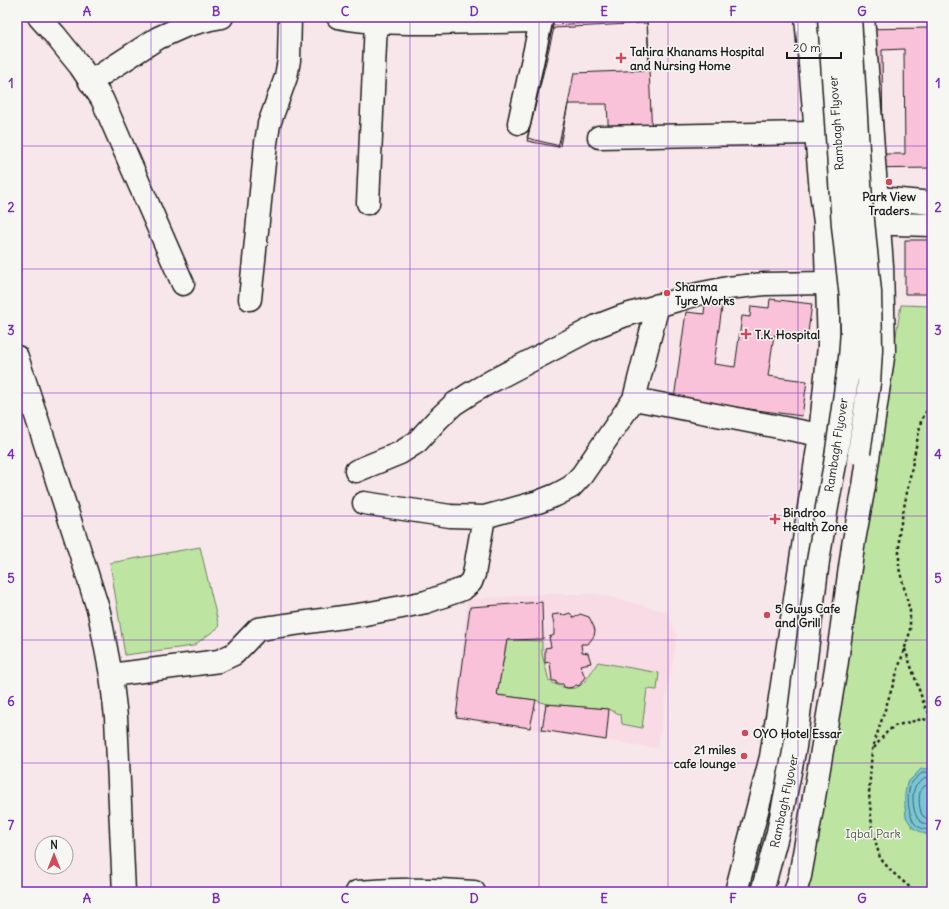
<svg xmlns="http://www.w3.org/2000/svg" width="949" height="909" font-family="Delius,sans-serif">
	<rect width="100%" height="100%" fill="#f7e6ea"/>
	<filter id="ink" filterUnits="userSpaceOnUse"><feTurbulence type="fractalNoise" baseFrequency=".025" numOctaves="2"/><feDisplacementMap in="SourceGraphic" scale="8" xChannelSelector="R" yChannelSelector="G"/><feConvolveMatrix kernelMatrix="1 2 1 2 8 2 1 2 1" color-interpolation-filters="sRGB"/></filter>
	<g filter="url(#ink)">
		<path fill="#f8dbe5" d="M546,594H597L667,612L677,636L657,748L456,717L467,600Z"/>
		<path fill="#bde5a1" stroke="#6c805e" d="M901,305L932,306V892H804Z
			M200,547L219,627L193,646L125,655L110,563Z
			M507,640L542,641V654L549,681C579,697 582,686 598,662L659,673L657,690L647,689L642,728L622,724L621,715L609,709L546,704L536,700L497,695Z"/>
		<path fill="#79c7d6" stroke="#54838c" d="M932,768V835L925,834L913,828L906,817L905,807V794L907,783L921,769Z"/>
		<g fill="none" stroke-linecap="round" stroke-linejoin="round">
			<path stroke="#416066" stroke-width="1" d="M932,772L922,773C919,776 913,780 911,784C906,793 908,816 915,824C918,828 927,830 932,831
				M932,777L925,778C922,781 917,784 915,787C911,795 913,816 920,821C923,824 928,825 932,826
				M932,783C928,784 923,786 921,790C918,795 919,812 923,816C925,818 929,819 932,820"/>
		</g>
		<path fill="#f9c2d9" stroke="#1c1c1c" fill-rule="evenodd" d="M647,19L650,70L574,73L560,146L527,138L553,25Z
			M647,23L652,137L609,139L607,104H568L558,147L527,141L554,28Z
			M930,28L932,168L859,169L857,29ZM904,49L905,154H883L882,50Z
			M905,240H932V294H905Z
			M770,299L812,304L807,339L774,335L768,376L807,381L802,416L674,399L686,312L704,314L705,304L722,307L714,364L735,367L742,316L750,317L751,306L769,308Z
			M542,602L543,639L507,640L497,695L536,700L530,728L456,717L470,607Z
			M570,613L574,618L580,614L589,617L594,627L595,631L594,636L588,644H581L582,652L588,653L591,663L580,665L585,677L579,686L576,685L573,687L568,688L564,687L563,684H556V681H552L550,662L545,663V648L551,647L549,637L554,635V624L552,615L558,614L564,615Z
			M546,704L609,709L606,740L542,730Z"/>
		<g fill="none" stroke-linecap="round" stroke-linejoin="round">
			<defs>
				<path id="minor" d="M39,17L55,35L80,66L102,99L183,284
					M338,17C371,24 406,23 439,23C469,22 499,22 528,21L535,17
					M90,82L158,38L185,26L211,19L222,17
					M519,123L542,17
					M599,137L815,133
					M858,196L932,203
					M368,203L376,22
					M859,223L932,225
					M250,299L266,143L269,124L286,77L289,60L290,17
					M17,357L76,539L99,612L111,675L116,717L124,892
					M634,399L658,305
					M356,471L400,453L417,442L437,420L454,404L471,393L492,381L597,326L623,316L698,294L728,288L764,284L827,283
					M364,503L450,516L484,517L538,502L556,495L571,487L582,475L634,399L820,435
					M111,675L219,661L234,654L258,629L365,614L402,607L426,602L463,589L471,582L474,574L484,517
					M357,892C396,889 435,889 474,892"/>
				<path id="major" d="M736,892L771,757L820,435L829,346L825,222L821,192L806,17
					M795,892L800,876L812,809L836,668L853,546L864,486L884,351L882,266L863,17"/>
			</defs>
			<use href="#minor" stroke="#1c1c1c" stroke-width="25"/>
			<use href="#major" stroke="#1c1c1c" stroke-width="25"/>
			<path stroke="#1c1c1c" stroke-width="2.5" stroke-dasharray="3 3" stroke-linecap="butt" d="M905,649L925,707L932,717
				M874,748L885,734L894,726L922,719L932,721
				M920,892L913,890L891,871L880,858L872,828L869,793L872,750L910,632V611L899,568V533L921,421L932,401"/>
			<use href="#minor" stroke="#f6f6f2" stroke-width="22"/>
			<use href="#major" stroke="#f6f6f2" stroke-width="22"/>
			<defs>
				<path id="major-bridge" d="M850,17L861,200L870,292L871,350L869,383L859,453
					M762,892L778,832L795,747L818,561L827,507L835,464L850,358L852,330L851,298L843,226L829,17"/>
			</defs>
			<use href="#major-bridge" stroke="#1c1c1c" stroke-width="25" stroke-linecap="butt"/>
			<use href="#major-bridge" stroke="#f6f6f2" stroke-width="22"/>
		</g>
	</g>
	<path fill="none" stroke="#7b2cbf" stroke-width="1" stroke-opacity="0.55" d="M151,17V892M281,17V892M410,17V892M539,17V892M668,17V892M798,17V892M17,146H932M17,269H932M17,393H932M17,516H932M17,640H932M17,763H932"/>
	<g fill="#d1495b" stroke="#f6f6f2" stroke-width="1.5">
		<path d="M619 52h4v4h4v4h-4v4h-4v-4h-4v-4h4z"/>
		<circle cx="889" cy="182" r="4"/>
		<circle cx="667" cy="293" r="4"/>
		<path d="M744 328h4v4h4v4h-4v4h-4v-4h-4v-4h4z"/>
		<path d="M773 513h4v4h4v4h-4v4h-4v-4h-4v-4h4z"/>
		<circle cx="767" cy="615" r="4"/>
		<circle cx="745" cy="733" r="4"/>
		<circle cx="744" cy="756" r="4"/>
	</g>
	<g text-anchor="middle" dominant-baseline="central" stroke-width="3" stroke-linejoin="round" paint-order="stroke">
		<g font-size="12" font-weight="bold" fill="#1c1c1c" stroke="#f6f6f2" text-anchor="start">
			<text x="630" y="51">Tahira Khanams Hospital<tspan x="630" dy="14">and Nursing Home</tspan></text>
			<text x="889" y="196" text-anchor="middle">Park View<tspan x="889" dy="14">Traders</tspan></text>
			<text x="675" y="286">Sharma<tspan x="675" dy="14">Tyre Works</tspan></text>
			<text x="755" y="334">T.K. Hospital</text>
			<text x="783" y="512">Bindroo<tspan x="783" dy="14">Health Zone</tspan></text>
			<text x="775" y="608">5 Guys Cafe<tspan x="775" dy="14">and Grill</tspan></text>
			<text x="753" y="733">OYO Hotel Essar</text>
			<text x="736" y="749" text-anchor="end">21 miles<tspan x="736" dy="14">cafe lounge</tspan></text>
		</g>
		<g font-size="12" fill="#1c1c1c" stroke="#f6f6f2">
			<text transform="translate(836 123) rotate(-94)">Rambagh Flyover</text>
			<text transform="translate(836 445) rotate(-81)">Rambagh Flyover</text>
			<text transform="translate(784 801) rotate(-78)">Rambagh Flyover</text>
		</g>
		<g font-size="12" fill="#4c5844" stroke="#f6f6f2">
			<text x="873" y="833">Iqbal Park</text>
		</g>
	</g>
	<rect width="949" height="909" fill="none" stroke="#f6f6f2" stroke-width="44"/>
	<g transform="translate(54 855)"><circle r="19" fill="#f6f6f2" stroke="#9f9f9c"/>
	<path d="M0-3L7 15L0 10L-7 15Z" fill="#d1495b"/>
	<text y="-6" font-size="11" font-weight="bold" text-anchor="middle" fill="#1c1c1c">N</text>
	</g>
	<path d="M787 52v6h54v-6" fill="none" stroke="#1c1c1c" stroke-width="2"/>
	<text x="793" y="52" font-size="12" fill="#1c1c1c" stroke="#f6f6f2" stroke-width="3" paint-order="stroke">20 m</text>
	<rect x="22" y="22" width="905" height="865" fill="none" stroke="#7b2cbf" stroke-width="1.5"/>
	<g font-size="13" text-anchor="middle" font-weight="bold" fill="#7b2cbf">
		<text x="87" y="16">A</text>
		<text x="216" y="16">B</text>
		<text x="345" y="16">C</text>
		<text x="474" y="16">D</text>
		<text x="604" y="16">E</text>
		<text x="733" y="16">F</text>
		<text x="862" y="16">G</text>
		<text x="11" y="88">1</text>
		<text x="938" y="88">1</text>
		<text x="11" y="212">2</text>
		<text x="938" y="212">2</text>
		<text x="11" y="335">3</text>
		<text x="938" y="335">3</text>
		<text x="11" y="459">4</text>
		<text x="938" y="459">4</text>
		<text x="11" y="583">5</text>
		<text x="938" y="583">5</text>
		<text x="11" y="706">6</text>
		<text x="938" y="706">6</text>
		<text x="11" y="830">7</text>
		<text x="938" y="830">7</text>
		<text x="87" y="903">A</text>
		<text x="216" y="903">B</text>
		<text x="345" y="903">C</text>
		<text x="474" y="903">D</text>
		<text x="604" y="903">E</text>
		<text x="733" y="903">F</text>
		<text x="862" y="903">G</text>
	</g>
</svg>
